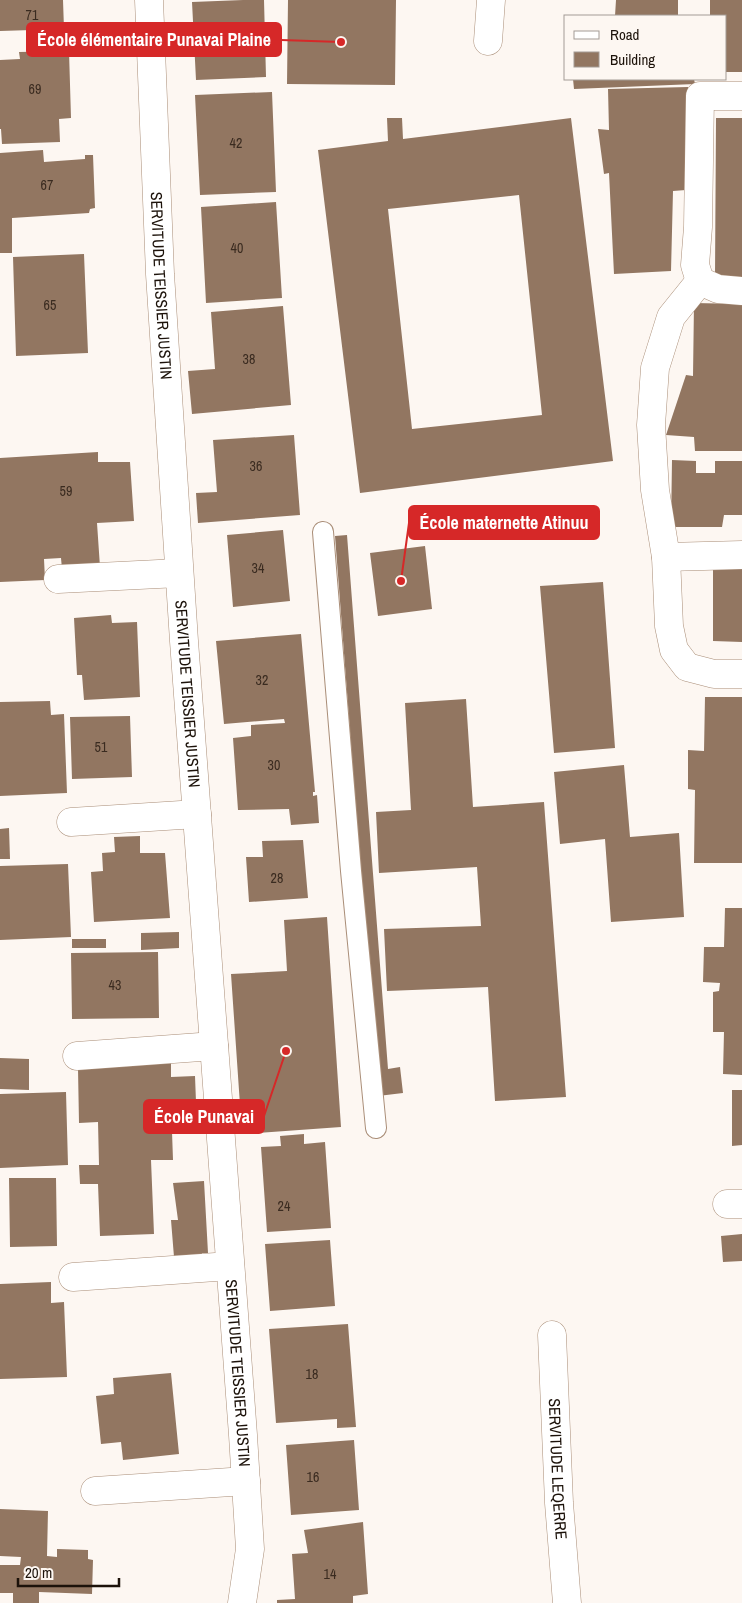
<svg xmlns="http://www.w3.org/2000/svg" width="742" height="1603" font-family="'Archivo Narrow',sans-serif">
	<rect width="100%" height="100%" fill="#fdf7f2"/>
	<path fill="#927661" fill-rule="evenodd" d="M0,0H63L64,29L0,31Z
		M243,0H264L266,77L196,80L192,2Z
		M288,0H396L395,85L287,84Z
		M616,0H678V16H615Z
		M710,0H742V72H726V16H710Z
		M69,51L71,118L59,119L60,142L2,144L1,129H0V60L20,59L19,52Z
		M573,79H694L695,84L574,89Z
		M688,87L686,190L673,191L671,271L614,274L609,173L604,174L598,129L609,130L608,89Z
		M272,92L276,192L200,195L195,95Z
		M387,118H402L403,139L571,118L613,461L360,493L318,150L388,141ZM519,195L542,415L412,429L388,209Z
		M716,118H742V281L715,277Z
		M43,150L44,162L85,159V155H93L95,208L90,209L89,213L12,218V253H0V153Z
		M276,202L282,298L206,303L201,207Z
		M84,254L88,353L16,356L13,257Z
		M694,303L742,304V451H695L694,437L666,435L686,375L693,376Z
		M283,306L291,405L192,414L188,371L215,369L211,312Z
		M294,435L300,515L198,523L196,493L217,492L213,440Z
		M98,452V462H130L134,521L97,523L100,567L62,569L61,558L44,559L45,580L0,582V458Z
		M672,460L696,461V473H715V461H742V515H724L722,527H671Z
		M283,530L290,601L233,607L227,535Z
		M347,535L388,1069L400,1067L403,1093L378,1096L335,536Z
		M425,546L432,609L378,616L370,553Z
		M713,564H742V642L713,641Z
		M603,582L615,748L554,753L540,586Z
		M111,615L112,623L137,622L140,697L84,700L82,675H77L74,618Z
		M301,634L315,792H313V796L317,795L319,823L291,825L289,809L238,810L233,738L251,736V725L285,723L284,719L224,724L216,641Z
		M705,697H742V863H694L695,790L688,789V750L704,751Z
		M466,699L473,807L544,802L566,1097L495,1101L488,987L387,991L384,929L481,926L477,867L379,873L376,812L411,810L405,703Z
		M50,701L51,715L64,714L67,793L0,796V702Z
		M130,716L132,777L72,779L70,717Z
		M624,765L630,837L679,833L684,917L611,922L605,839L560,844L554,772Z
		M9,828L10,859H0V829Z
		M140,836V853H165L170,918L94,922L91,872L103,871L102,853L115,852L114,837Z
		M303,840L308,898L249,902L246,857H263L262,841Z
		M68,864L71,937L0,940V866Z
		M725,908H742V1075L723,1074L724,1032H713V992L719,991L720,983L703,982L704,947H724Z
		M327,917L341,1127L242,1134L231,974L287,971L284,920Z
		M179,932V948L141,950V933Z
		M72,939H106V948H72Z
		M158,952L159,1018L72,1019L71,953Z
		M0,1058L29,1059V1090L0,1089Z
		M171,1063V1077L195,1076L196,1102L171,1103L173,1160H151L154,1234L100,1236L98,1184H80L79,1165H99L98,1122L79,1123L78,1069Z
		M732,1090H742V1145L732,1146Z
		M66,1092L68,1165L0,1168V1094Z
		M304,1134V1144L325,1142L331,1228L267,1232L261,1147L281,1146L280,1136Z
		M9,1178H56L57,1246L10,1247Z
		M204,1181L208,1253H202V1255L174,1257L171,1220H178L173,1183Z
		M742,1234V1261L723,1262L721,1236Z
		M330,1240L335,1306L270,1311L265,1244Z
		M51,1282V1303L64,1302L67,1377L0,1379V1284Z
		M348,1324L356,1427L337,1428V1419L276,1423L269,1329Z
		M171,1373L179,1454L123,1460L121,1442L101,1444L96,1396L114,1394L113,1378Z
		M354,1440L359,1510L291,1515L286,1445Z
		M0,1509L48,1511L47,1556L57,1557V1549L88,1550V1559L93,1560L92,1594L39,1592V1603H13V1593H0V1565H20L21,1557L0,1556Z
		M363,1522L368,1594L353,1596V1603H277V1600L295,1599L292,1554L308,1553L304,1530Z"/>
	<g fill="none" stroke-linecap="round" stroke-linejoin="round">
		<defs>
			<path id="service" d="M323,532L351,871L376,1128"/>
			<g id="minor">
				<path id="s1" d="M149,0L160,274L184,641L243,1435L250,1549L242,1603"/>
				<path d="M488,41L491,0"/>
				<path d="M700,281L695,265L698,227L700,96H742"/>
				<path d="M742,291L718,289L700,281L671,317L655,368L651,425L655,490L666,557L669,626L674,650L687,667L714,674H742"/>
				<path d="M666,557L742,555"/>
				<path d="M58,579L179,573"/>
				<path d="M71,822L197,814"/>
				<path d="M77,1056L214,1046"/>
				<path d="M727,1204H742"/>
				<path d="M73,1277L230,1266"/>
				<path id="s2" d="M552,1335L559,1503L567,1603"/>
				<path d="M95,1491L246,1481"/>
			</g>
		</defs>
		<use href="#service" stroke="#aa8e78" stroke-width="22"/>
		<use href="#minor" stroke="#aa8e78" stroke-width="29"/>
		<use href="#service" stroke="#fff" stroke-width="20"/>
		<use href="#minor" stroke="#fff" stroke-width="28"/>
	</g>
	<g text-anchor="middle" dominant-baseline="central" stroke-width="4.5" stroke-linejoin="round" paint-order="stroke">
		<g font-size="14" fill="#3a2b20">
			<text x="32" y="15">71</text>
			<text x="35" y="89">69</text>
			<text x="236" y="143">42</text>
			<text x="47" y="185">67</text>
			<text x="237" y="248">40</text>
			<text x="50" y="305">65</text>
			<text x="249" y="359">38</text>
			<text x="256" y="466">36</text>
			<text x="66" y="491">59</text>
			<text x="258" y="568">34</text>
			<text x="262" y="680">32</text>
			<text x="101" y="747">51</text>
			<text x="274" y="765">30</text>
			<text x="277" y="878">28</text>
			<text x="115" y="985">43</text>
			<text x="284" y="1206">24</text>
			<text x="312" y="1374">18</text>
			<text x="313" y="1477">16</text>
			<text x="330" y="1574">14</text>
		</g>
		<g font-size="16" fill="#1c120a" stroke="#fdf7f2">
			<text stroke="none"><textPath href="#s1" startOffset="286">SERVITUDE TEISSIER JUSTIN</textPath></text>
			<text stroke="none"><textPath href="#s1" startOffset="695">SERVITUDE TEISSIER JUSTIN</textPath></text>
			<text stroke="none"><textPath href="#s1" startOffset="1376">SERVITUDE TEISSIER JUSTIN</textPath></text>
			<text stroke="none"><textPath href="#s2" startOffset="134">SERVITUDE LEQERRE</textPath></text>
		</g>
	</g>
	<path fill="none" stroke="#d62828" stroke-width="2" d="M341 42L281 40M401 581L409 523M286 1051L264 1116"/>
	<g fill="#d62828" stroke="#fdf7f2" stroke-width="2">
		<circle cx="341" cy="42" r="5"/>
		<circle cx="401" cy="581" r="5"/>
		<circle cx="286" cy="1051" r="5"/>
	</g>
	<g fill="#d62828" stroke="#d62828" stroke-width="2">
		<rect x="27" y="23" width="254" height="33" rx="5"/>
		<rect x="409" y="506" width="190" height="33" rx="5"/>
		<rect x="144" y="1100" width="120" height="33" rx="5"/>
	</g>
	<g font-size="18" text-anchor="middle" font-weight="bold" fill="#fff">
		<text x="154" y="46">École élémentaire Punavai Plaine</text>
		<text x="504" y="529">École maternette Atinuu</text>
		<text x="204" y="1123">École Punavai</text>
	</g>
	<rect x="564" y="15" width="162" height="65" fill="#fdf7f2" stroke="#a39b95"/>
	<rect x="574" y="31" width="25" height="8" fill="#ffffff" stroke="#a39b95"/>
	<text x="610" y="40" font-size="15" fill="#1c120a">Road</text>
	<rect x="574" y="52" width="25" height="15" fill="#927661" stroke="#a39b95"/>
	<text x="610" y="65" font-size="15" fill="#1c120a">Building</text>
	<path d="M18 1578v8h101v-8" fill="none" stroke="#1c120a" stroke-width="2.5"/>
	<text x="25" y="1578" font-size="15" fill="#1c120a" stroke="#fdf7f2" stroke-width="4" paint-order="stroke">20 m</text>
</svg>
